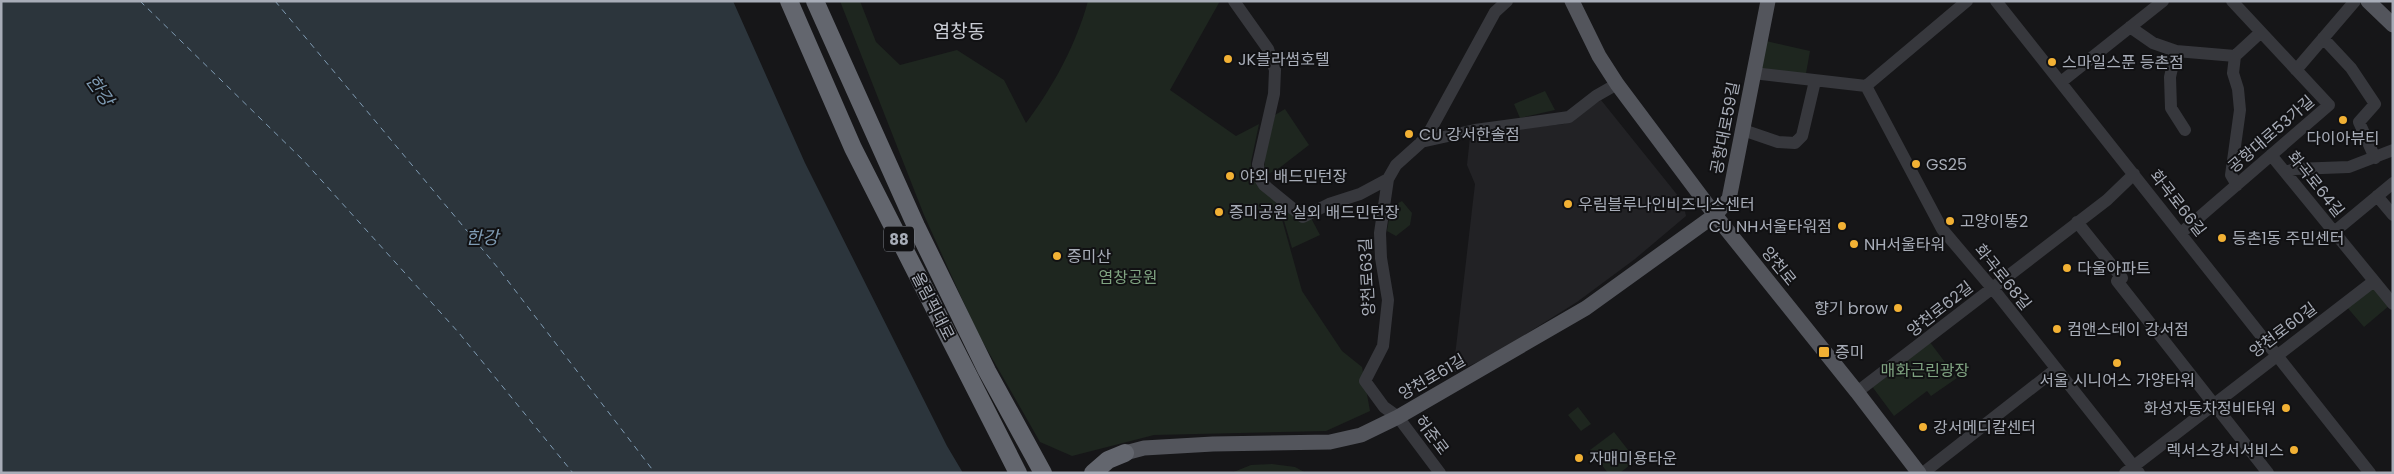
<svg xmlns="http://www.w3.org/2000/svg" width="2394" height="474" font-family="Poppins,'Noto Sans KR',sans-serif">
	<rect width="100%" height="100%" fill="#161618"/>
	<path fill="#222225" d="M1601,100L1683,202L1686,216L1635,259L1577,302L1489,357L1453,373L1475,184L1467,165L1470,137L1478,133L1564,124Z"/>
	<path fill="#1e261f" d="M840,1H860L876,42L900,65L957,50L1004,80L1026,123C1053,87 1076,45 1088,1H1220L1170,90L1236,136L1259,124L1251,162L1252,178L1278,205L1302,291L1342,351L1362,367L1370,411L1326,431L1154,435L1072,456L1040,442L977,332L924,215Z
		M1762,40L1810,51L1805,79L1755,72Z
		M1545,91L1555,110L1520,118L1514,104Z
		M1285,109L1309,145L1278,169L1264,176L1265,157L1275,115Z
		M1402,201L1412,213L1410,225L1396,236L1387,231L1391,207Z
		M1282,205L1311,218L1320,235L1292,248L1280,207Z
		M2368,288L2377,289L2390,305L2364,327L2346,306Z
		M1929,341L1957,378L1931,396L1927,391L1894,416L1871,385Z
		M1578,407L1591,424L1581,431L1568,415Z
		M1614,432L1636,460L1620,473H1608L1590,450Z
		M1272,464L1295,467L1306,473H1231L1251,465Z"/>
	<path fill="#2c353c" d="M1,1H733L805,163L947,446L963,473H1Z"/>
	<g fill="none" stroke-linecap="round" stroke-linejoin="round">
		<path stroke="#7f9bb3" stroke-width="1" stroke-dasharray="6 5" stroke-linecap="butt" d="M140,1L304,161L459,333L573,473
			M275,1L498,268L655,473"/>
		<path stroke="#37383d" stroke-width="12" d="M1234,1L1268,49L1275,70L1274,94L1258,164L1259,177L1264,185L1303,217L1329,204L1360,194L1388,179L1396,165L1426,138L1495,12L1507,1
			M1996,1L2370,473
			M2130,27L2153,43L2176,51L2235,56L2233,73L2238,89L2240,110L2231,175L2237,185
			M2323,38L2351,68L2375,104L2359,122L2375,158
			M2176,51L2170,77L2171,108L2185,130
			M2235,56L2261,32
			M2296,70L2355,1
			M1753,73L1866,86
			M2061,82L2163,1
			M1866,86L1942,229L1998,295L2139,473
			M1866,86L1967,1
			M1743,130L1778,142L1795,143L1802,136L1815,81
			M1421,142L1475,130L1569,117L1596,96L1617,84
			M2271,155L2393,304
			M2285,172L2295,169L2349,167L2393,150
			M1388,179L1380,233L1381,258L1388,300L1383,346L1365,381L1384,407L1398,417L1440,473
			M2377,196L2393,215
			M2077,222L2122,278L2117,281L2268,473
			M2334,232L2393,183
			M2181,233L2329,105L2232,1
			M1857,392L2107,200L2134,174
			M1923,473L2056,369
			M2125,473L2374,281"/>
		<path stroke="#53555c" stroke-width="15" d="M1572,1L1599,56L1617,84L1715,215L1857,392L1919,473
			M2368,1L2393,25
			M1125,453L1144,448L1213,444L1330,442L1361,435L1398,417L1586,308L1715,215L1729,199L1768,1"/>
		<path stroke="#63666e" stroke-width="18" d="M789,1L853,148L1018,473
			M815,1L916,226L987,371L1043,473
			M1093,473L1108,460L1125,453"/>
	</g>
	<g fill="#f2b134" stroke="#111113" stroke-width="2">
		<circle cx="1228" cy="59" r="5"/>
		<circle cx="2052" cy="62" r="5"/>
		<circle cx="2343" cy="120" r="5"/>
		<circle cx="1409" cy="134" r="5"/>
		<circle cx="1916" cy="164" r="5"/>
		<circle cx="1230" cy="176" r="5"/>
		<circle cx="1568" cy="204" r="5"/>
		<circle cx="1219" cy="212" r="5"/>
		<circle cx="1950" cy="221" r="5"/>
		<circle cx="1842" cy="226" r="5"/>
		<circle cx="2222" cy="238" r="5"/>
		<circle cx="1854" cy="244" r="5"/>
		<circle cx="1057" cy="256" r="5"/>
		<circle cx="2067" cy="268" r="5"/>
		<circle cx="1898" cy="308" r="5"/>
		<circle cx="2057" cy="329" r="5"/>
		<rect x="1818" y="346" width="12" height="12" rx="2.5"/>
		<circle cx="2117" cy="363" r="5"/>
		<circle cx="2286" cy="408" r="5"/>
		<circle cx="1923" cy="427" r="5"/>
		<circle cx="2294" cy="450" r="5"/>
		<circle cx="1579" cy="458" r="5"/>
	</g>
	<g text-anchor="middle" dominant-baseline="central" stroke-width="4" stroke-linejoin="round" paint-order="stroke">
		<rect fill="#111113" stroke="#7b7e86" stroke-width="1" x="884" y="226.5" width="30" height="25" rx="4"/>
		<g font-size="15" font-weight="bold" fill="#a8adb8">
			<text x="899" y="239">88</text>
		</g>
		<g font-size="16" fill="#a8adb8" stroke="#111113" text-anchor="start">
			<text x="1238" y="59">JK블라썸호텔</text>
			<text x="2062" y="62">스마일스푼 등촌점</text>
			<text x="1419" y="134">CU 강서한솔점</text>
			<text x="2343" y="138" text-anchor="middle">다이아뷰티</text>
			<text x="1926" y="164">GS25</text>
			<text x="1240" y="176">야외 배드민턴장</text>
			<text x="1578" y="204">우림블루나인비즈니스센터</text>
			<text x="1229" y="212">증미공원 실외 배드민턴장</text>
			<text x="1960" y="221">고양이똥2</text>
			<text x="1832" y="226" text-anchor="end">CU NH서울타워점</text>
			<text x="2232" y="238">등촌1동 주민센터</text>
			<text x="1864" y="244">NH서울타워</text>
			<text x="1067" y="256">증미산</text>
			<text x="2077" y="268">다울아파트</text>
			<text x="1888" y="308" text-anchor="end">향기 brow</text>
			<text x="2067" y="329">컴앤스테이 강서점</text>
			<text x="1835" y="352">증미</text>
			<text x="2117" y="380" text-anchor="middle">서울 시니어스 가양타워</text>
			<text x="2276" y="408" text-anchor="end">화성자동차정비타워</text>
			<text x="1933" y="427">강서메디칼센터</text>
			<text x="2284" y="450" text-anchor="end">렉서스강서서비스</text>
			<text x="1589" y="458">자매미용타운</text>
		</g>
		<g font-size="16" fill="#a8adb8" stroke="#111113">
			<text transform="translate(1725 128) rotate(-79)">공항대로59길</text>
			<text transform="translate(2271 134) rotate(-41)">공항대로53가길</text>
			<text transform="translate(2316 184) rotate(51)">화곡로64길</text>
			<text transform="translate(2178 203) rotate(52)">화곡로66길</text>
			<text transform="translate(1779 266) rotate(51)">양천로</text>
			<text transform="translate(1367 277) rotate(-93)">양천로63길</text>
			<text transform="translate(2003 277) rotate(51)">화곡로68길</text>
			<text transform="translate(933 306) rotate(63)">올림픽대로</text>
			<text transform="translate(1940 309) rotate(-38)">양천로62길</text>
			<text transform="translate(2283 330) rotate(-37)">양천로60길</text>
			<text transform="translate(1432 377) rotate(-30)">양천로61길</text>
			<text transform="translate(1432 435) rotate(53)">허준로</text>
		</g>
		<g font-size="16" fill="#7fa381" stroke="#111113">
			<text x="1128" y="277">염창공원</text>
			<text x="1925" y="370">매화근린광장</text>
		</g>
		<g font-size="18" font-style="italic" fill="#7f9bb3" stroke="#111113">
			<text transform="translate(100 90) rotate(55)">한강</text>
			<text x="482" y="237">한강</text>
		</g>
		<g font-size="19" fill="#c9ccd4" stroke="#111113">
			<text x="959" y="31">염창동</text>
		</g>
	</g>
	<rect width="2394" height="474" fill="none" stroke="#a8adb8" stroke-width="5"/>
</svg>
